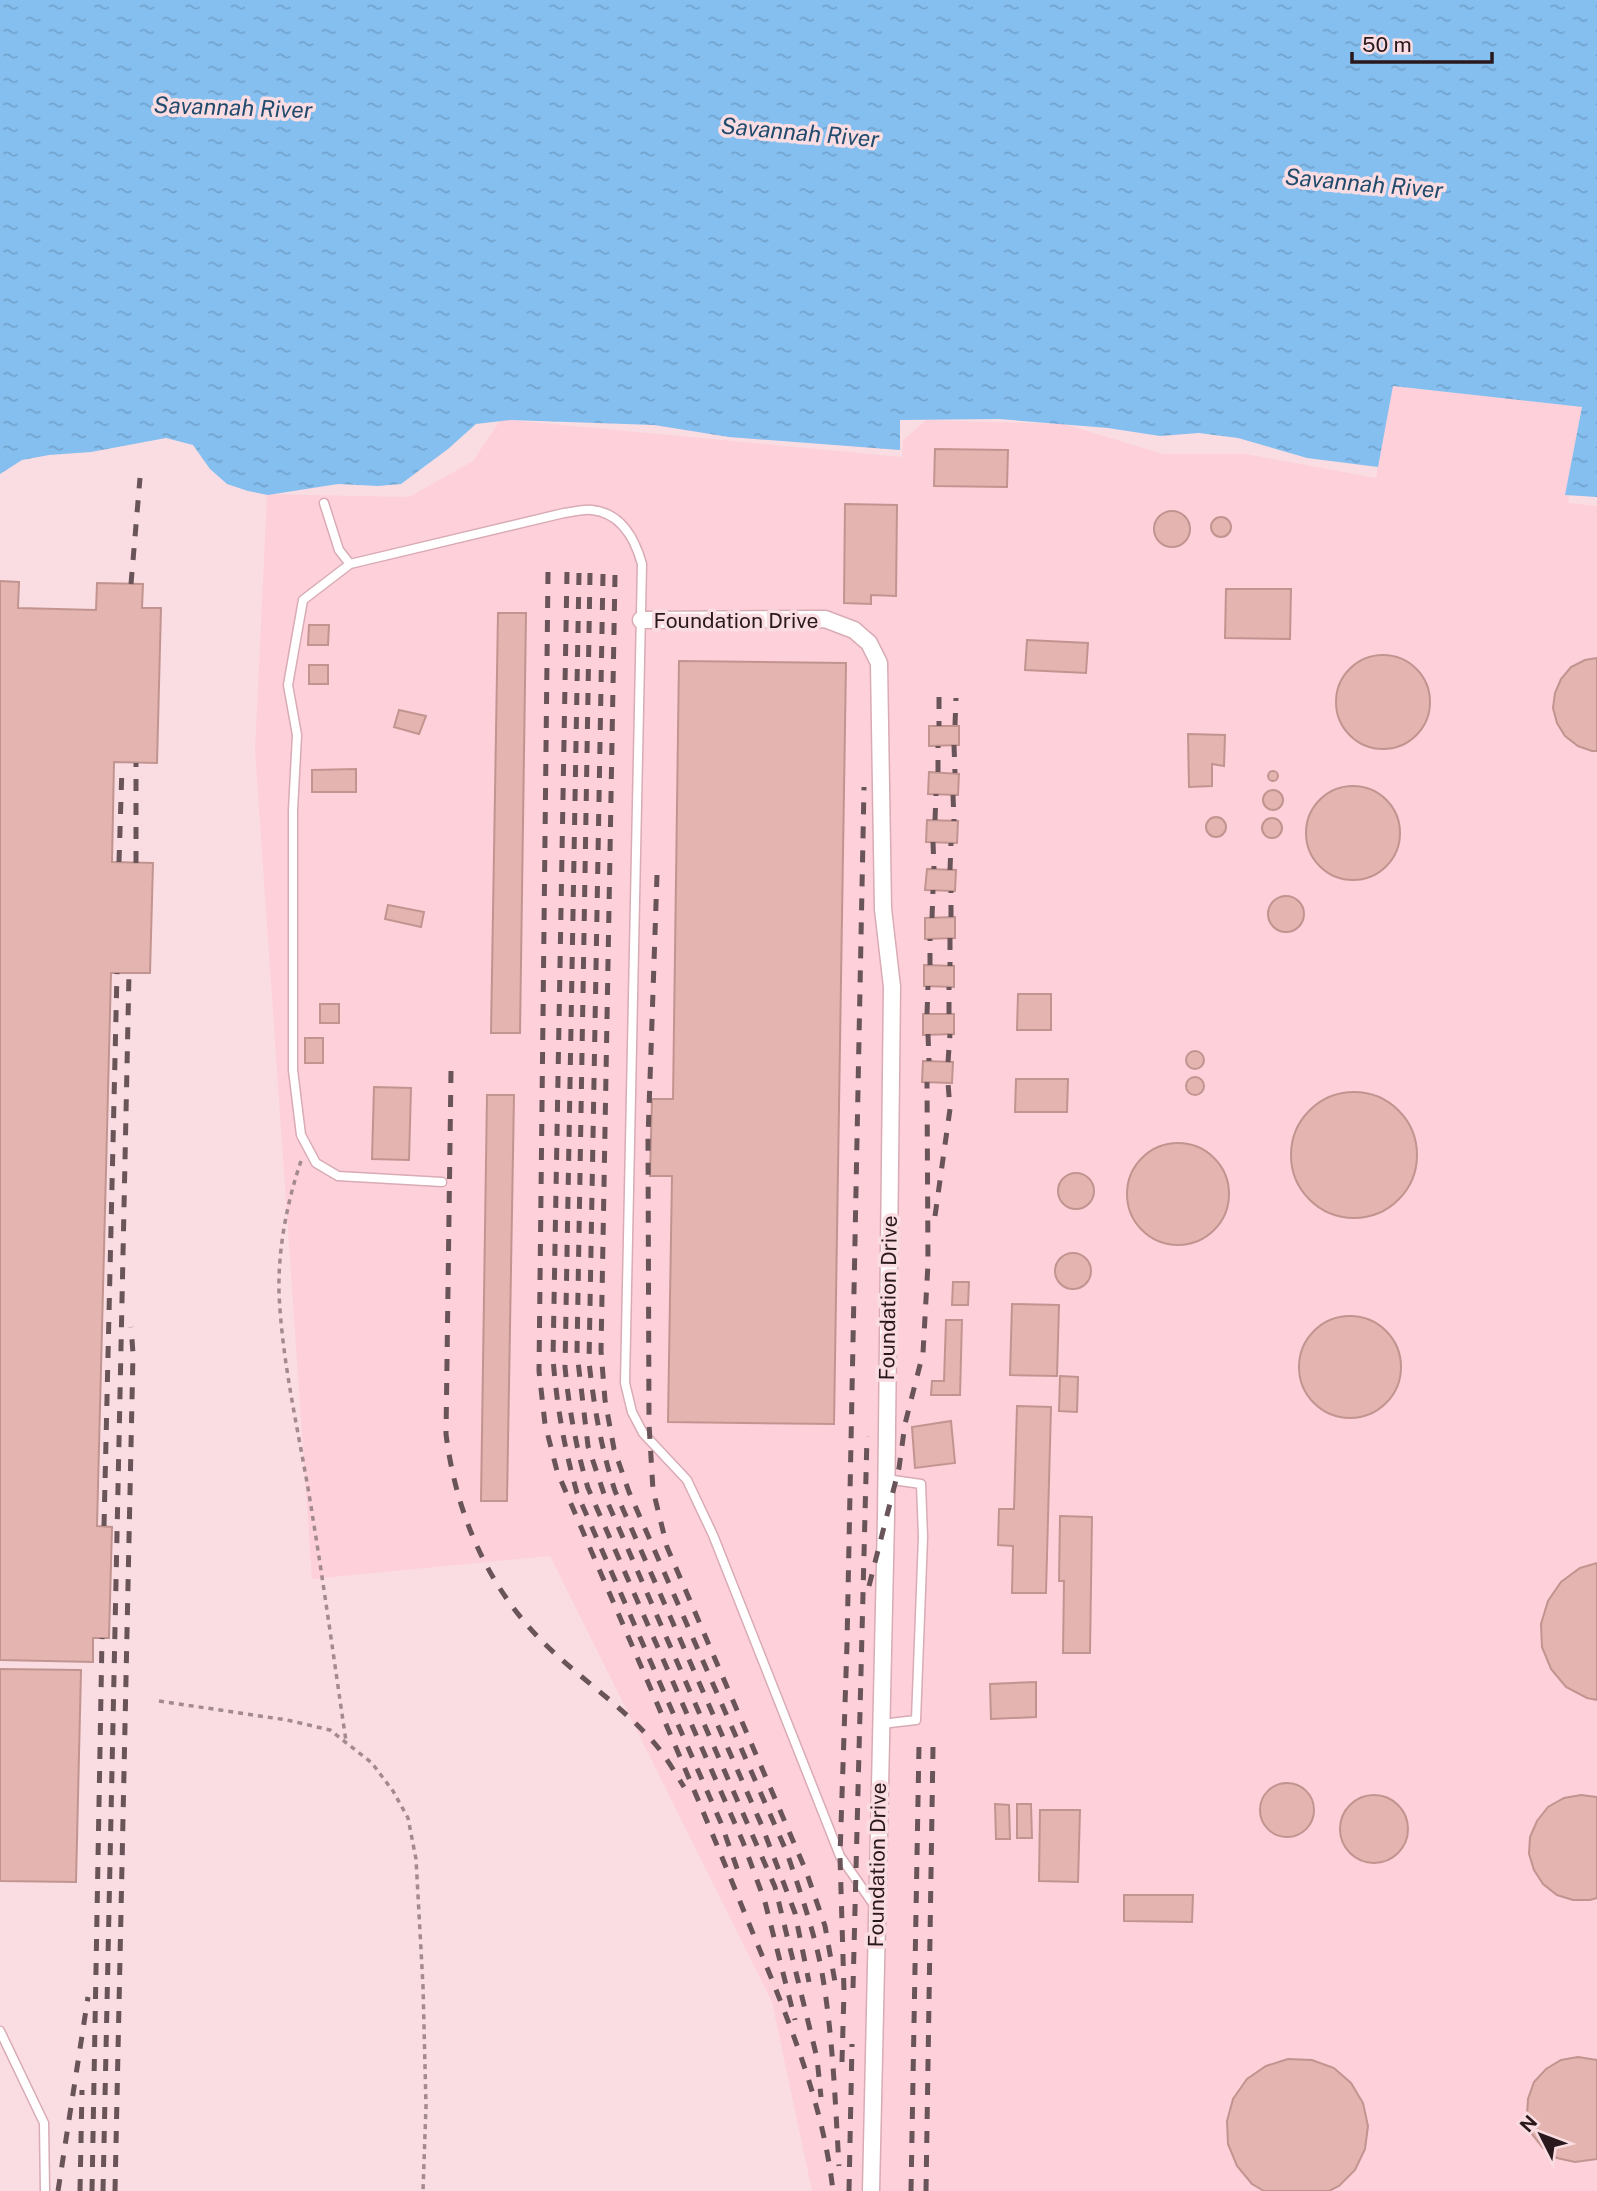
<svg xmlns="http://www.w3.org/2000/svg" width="1597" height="2191" font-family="'Public Sans',sans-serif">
	<defs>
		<pattern id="water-ripples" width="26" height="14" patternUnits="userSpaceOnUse" patternTransform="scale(1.75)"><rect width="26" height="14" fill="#84bff0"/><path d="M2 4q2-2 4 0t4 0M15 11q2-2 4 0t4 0" fill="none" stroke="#72a3cd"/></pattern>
	</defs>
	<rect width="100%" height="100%" fill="#fadde2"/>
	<path fill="#fed0da" d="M1392,386L1582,407L1568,503L1597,506V2191H812L772,2002L550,1556L312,1579L255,751L267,494L409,497L473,461L501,419L902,457L903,440L926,420L1064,424L1163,454H1246L1376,478Z"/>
	<path fill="url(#water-ripples)" d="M0,0H1597V497L1565,495L1582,407L1393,386L1378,467L1307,458L1238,438L1199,433L1160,436L1108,428L999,419L900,420V450L729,437L654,425L510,420L476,424L448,449L401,484L378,486L338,484L268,495L248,491L227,484L210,469L193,445L166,438L91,452L49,455L22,460L0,474Z"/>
	<path fill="#e4b5b0" stroke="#c29490" stroke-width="2" d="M935,449L1008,450L1007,487L934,486Z
		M845,504L897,505L896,596L871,595V604L844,603Z
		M1154 529a18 18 0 1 1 36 0a18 18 0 1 1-36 0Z
		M1211 527a10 10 0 1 1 20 0a10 10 0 1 1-20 0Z
		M0,581L19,582L18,608L96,610L97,583L143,584L142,608H161L157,763L114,762L112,862L153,863L150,973H111L97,1526L112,1527L109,1638H93V1662L0,1660Z
		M1226,589H1291L1290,639L1225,638Z
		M498,613H526L520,1033H491Z
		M309,625H329L328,645H308Z
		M1027,640L1088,643L1086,673L1025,670Z
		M1336 702a47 47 0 1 1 94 0a47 47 0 1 1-94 0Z
		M1597,658V751H1592L1578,746L1565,736L1557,723L1553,708L1555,693L1561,679L1571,667L1585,660Z
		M679,661L846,663L834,1424L668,1422L672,1176H650L652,1099H673Z
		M309,665H328V684H309Z
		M399,710L426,716L419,734L394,727Z
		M929,726H959V745L929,746Z
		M1188,734L1225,735L1224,766L1212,764V786L1189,787Z
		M356,769V792H312V770Z
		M1268 776a5 5 0 1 1 10 0a5 5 0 1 1-10 0Z
		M929,772L959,774L958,795L928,794Z
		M1306 833a47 47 0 1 1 94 0a47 47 0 1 1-94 0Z
		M1263 800a10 10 0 1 1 20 0a10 10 0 1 1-20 0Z
		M1206 827a10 10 0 1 1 20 0a10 10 0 1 1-20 0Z
		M1262 828a10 10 0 1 1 20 0a10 10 0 1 1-20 0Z
		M927,820L958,821L957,843L926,842Z
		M927,869L956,870L955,891L925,890Z
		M1268 914a18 18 0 1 1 36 0a18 18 0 1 1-36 0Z
		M388,905L424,912L421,927L385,919Z
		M955,917V938L925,939V918Z
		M924,965L954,966V987L924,986Z
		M1018,994H1051V1030H1017Z
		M320,1004H339V1023H320Z
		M923,1014H954V1034L923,1035Z
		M305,1038H323V1063H305Z
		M1186 1060a9 9 0 1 1 18 0a9 9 0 1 1-18 0Z
		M923,1061L953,1062L952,1083L922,1082Z
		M1186 1086a9 9 0 1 1 18 0a9 9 0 1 1-18 0Z
		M1016,1079H1068L1067,1112H1015Z
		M374,1087L411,1088L409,1160L372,1159Z
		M1291 1155a63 63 0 1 1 126 0a63 63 0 1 1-126 0Z
		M487,1095H514L507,1501H481Z
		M1127 1194a51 51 0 1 1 102 0a51 51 0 1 1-102 0Z
		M1058 1191a18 18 0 1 1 36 0a18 18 0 1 1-36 0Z
		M1055 1271a18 18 0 1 1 36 0a18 18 0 1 1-36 0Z
		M953,1282H969L968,1305H952Z
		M1012,1304L1059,1305L1057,1376L1010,1375Z
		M1299 1367a51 51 0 1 1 102 0a51 51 0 1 1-102 0Z
		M946,1320H962L960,1395H931L932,1381H944Z
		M1060,1376L1078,1377L1077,1412L1059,1411Z
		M1017,1406L1051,1407L1046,1593H1012L1013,1546L998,1545L999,1509H1014Z
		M951,1421L955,1463L915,1468L912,1427Z
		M1060,1516L1092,1517L1090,1653H1063L1064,1581H1059Z
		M1597,1563V1700L1587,1698L1566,1687L1551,1669L1542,1647L1541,1624L1548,1601L1561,1582L1580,1568Z
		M0,1669L81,1670L76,1882L0,1881Z
		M1036,1682V1717L991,1719L990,1684Z
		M1260 1810a27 27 0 1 1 54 0a27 27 0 1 1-54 0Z
		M1581,1795L1597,1797V1898L1590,1900H1573L1557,1895L1543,1884L1534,1870L1529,1854L1530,1837L1537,1821L1548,1807L1564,1798Z
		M1340 1829a34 34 0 1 1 68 0a34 34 0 1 1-68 0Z
		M995,1804L1009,1805L1010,1839H996Z
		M1017,1804H1031L1032,1838H1017Z
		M1040,1810H1080L1078,1882L1039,1881Z
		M1124,1895H1193L1192,1922L1124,1921Z
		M1578,2057L1597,2060V2159L1575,2162L1557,2158L1543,2148L1532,2134L1527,2116L1528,2099L1534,2082L1546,2069L1561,2060Z
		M1288,2059L1312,2060L1334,2068L1351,2083L1363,2103L1368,2126L1365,2149L1355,2170L1339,2186L1329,2191H1264L1252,2184L1237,2166L1228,2144L1227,2121L1233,2099L1247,2079L1266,2066Z"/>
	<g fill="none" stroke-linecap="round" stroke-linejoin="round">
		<defs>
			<path id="service" d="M324,503L339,550L350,564L564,513C573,512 583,509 592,510C622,513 635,539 642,564L625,1383L632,1412L643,1433L687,1480L713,1535L840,1856L874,1905
				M350,564L303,600L288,685L297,735L293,810V1070L301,1135L316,1163L338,1176L442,1182
				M881,1724L916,1720L923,1537L921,1484L886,1479
				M0,2031L44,2123L45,2191"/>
			<path id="minor" d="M641,620L825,619L854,630L869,643L879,663L883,909L892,987L886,1517L871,2191"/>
		</defs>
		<use href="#service" stroke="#d9abb4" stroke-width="11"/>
		<use href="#minor" stroke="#d9abb4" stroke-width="19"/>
		<path stroke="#a28a8e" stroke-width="3.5" stroke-dasharray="5 5" stroke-linecap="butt" d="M301,1161C287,1202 278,1249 279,1292C282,1368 302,1445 313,1519C325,1593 335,1667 346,1741
			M159,1701L287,1720L330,1730L372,1763L393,1791L408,1818L416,1859L423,1986L426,2106L423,2191"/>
		<use href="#service" stroke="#fff" stroke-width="8"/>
		<use href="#minor" stroke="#fff" stroke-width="16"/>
		<path stroke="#695459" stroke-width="5" stroke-dasharray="12 12" stroke-linecap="butt" d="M548,572L539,1371L545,1424L557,1471C619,1617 684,1762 743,1909C780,2000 822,2093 833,2191
			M567,572L553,1359C557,1407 564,1447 577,1493L721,1823L739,1874
			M579,573L565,1367C569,1409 576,1448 588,1488L743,1842L765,1902L795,2020
			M590,573L577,1353L588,1446L604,1494L775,1887L817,2058L821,2097
			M603,574L589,1362C594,1407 601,1448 615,1491L762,1826L795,1913L809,1982
			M615,575L601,1351L605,1400L614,1449L629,1492L787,1853C800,1891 813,1928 821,1967C833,2033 835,2100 839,2166
			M131,584L140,478
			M939,697V726
			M955,725L956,698
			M954,745L955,773
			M938,772V746
			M953,795L954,821
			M935,820L936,794
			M933,842L934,869
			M119,862L122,767
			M136,863V763
			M950,870L951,843
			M657,875L648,1138L649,1424L653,1490L667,1547L806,1871L825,1926L835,1982
			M951,917V891
			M932,918L933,890
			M950,938V966
			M930,965V939
			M927,1014L928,986
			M949,1014V987
			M928,1034L929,1061
			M948,1062L950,1034
			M451,1071L446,1434C456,1514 488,1589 547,1646C579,1677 616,1702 647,1735C662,1750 673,1769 684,1787
			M935,1216L950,1109L948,1083
			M104,1526L117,973
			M869,1586L899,1468L905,1424L923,1353L928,1264L927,1082
			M853,1988L867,1436
			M842,2062L844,1991L840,1856L847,1644L864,787
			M58,2191L88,1997
			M80,2191L82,2090
			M92,2191L102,1638
			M103,2191L129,973
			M115,2191L133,1353L131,1327
			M849,2191L852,2044
			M911,2191L919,1745
			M926,2191L933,1747"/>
	</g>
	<g text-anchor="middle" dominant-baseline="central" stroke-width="7" stroke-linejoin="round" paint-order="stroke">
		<g font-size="21" fill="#29181c" stroke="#fadde2">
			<text x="736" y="620">Foundation Drive</text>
			<text transform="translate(888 1298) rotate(-89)">Foundation Drive</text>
			<text transform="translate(877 1865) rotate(-89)">Foundation Drive</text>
		</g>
		<g font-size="23" font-style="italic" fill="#204b6d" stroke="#fadde2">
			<text transform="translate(233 107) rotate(2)">Savannah River</text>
			<text transform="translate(800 132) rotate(5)">Savannah River</text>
			<text transform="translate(1364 183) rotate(5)">Savannah River</text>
		</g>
	</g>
	<g transform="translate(1541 2135) rotate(312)" stroke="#fadde2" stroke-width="5" paint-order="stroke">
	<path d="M0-5L12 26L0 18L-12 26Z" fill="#29181c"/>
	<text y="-10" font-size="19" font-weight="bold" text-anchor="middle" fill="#29181c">N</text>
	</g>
	<path d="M1352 52v10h140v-10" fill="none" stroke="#29181c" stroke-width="3.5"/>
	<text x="1362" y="52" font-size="21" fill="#29181c" stroke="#fadde2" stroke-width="5" paint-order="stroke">50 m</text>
</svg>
